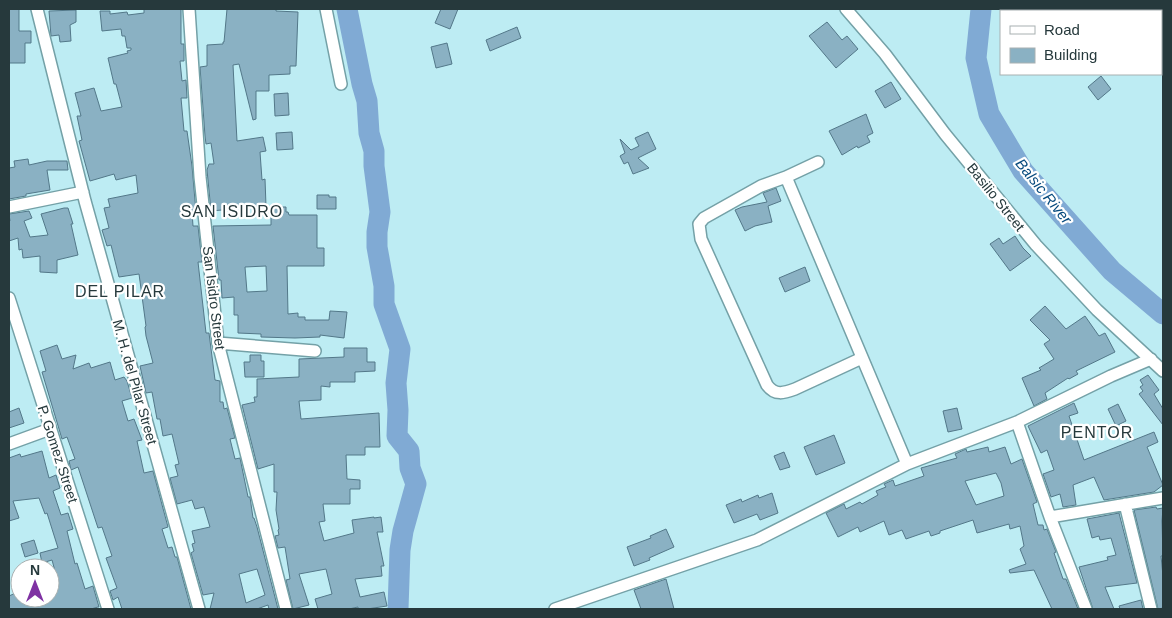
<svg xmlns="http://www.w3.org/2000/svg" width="1172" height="618" font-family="Arial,sans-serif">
	<rect width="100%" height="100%" fill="#bdecf3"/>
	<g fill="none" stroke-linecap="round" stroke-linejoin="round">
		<path stroke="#80aad4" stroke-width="21" d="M347,9L362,84L367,101L369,133L374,151V166L380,212L377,232V247L384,286V304L400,349L396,383L398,410L397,436L409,451L410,468L416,484L403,531L400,550L398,609
			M981,9L976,58L989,114L1023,171L1112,271L1163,314"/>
	</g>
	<path fill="#8ab1c3" stroke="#537889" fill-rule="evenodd" d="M9,9H19V31H31V43H25V63H9Z
		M144,9H181V44H184V61H180L182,81L186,80L187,98H181L184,131H187L192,166L196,212H192L193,226H198L202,262H198L206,333H209L215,380L220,381V402H223L224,409L227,408L235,438L230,439L235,459L240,458L248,497H250L253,518H254L257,527L278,609H269L268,605L257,609H210L214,593L203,595L191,553L194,551L192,544L195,543L192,531L210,527L204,507L195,509L192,500L177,504L170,478L178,476L175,465L179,464L172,434L163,436L160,419H157L152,392L146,393L140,366L153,363L146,336L145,327L146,326L139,274L119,277L111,245L107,246L102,230L109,228L104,208L110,207L108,199L138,193L136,175L116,180L114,174L90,181L79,141L82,140L77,116H81L75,93L94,88L101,111L122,107L116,84H114L108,58L128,53L127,51L131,50V48H127L125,36H122L121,29L102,31L100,11H110V14L127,12L128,15L144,13ZM257,569L265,595L246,603L239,574Z
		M227,9H276V11L298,12L296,66H290V74L269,75V91H256V119L253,120L239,64L233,65L237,141L263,137L266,151L260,152L262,180L265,179L266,206L211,211L207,170L209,164H214L211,143L206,144L205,136L200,67L207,66V45L223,44V42H224Z
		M441,9H458L450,29L435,23Z
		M76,10V22L70,25L71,41L60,42L59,35L51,36L49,11Z
		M827,22L842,40L847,36L858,49L836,68L809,36Z
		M517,27L521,38L490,51L486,40Z
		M447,43L452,64L436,68L431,47Z
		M1101,76L1111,89L1098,100L1088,87Z
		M891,82L901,99L885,108L875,91Z
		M288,93L289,115L275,116L274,94Z
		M866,114L873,133L867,136L870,142L858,148L857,146L842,155L829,131Z
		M292,132L293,149L277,150L276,133Z
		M648,132L656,149L638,158L649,168L633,174L628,162L624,164L620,156L625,153L620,139L631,150L639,146L635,138Z
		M28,159L29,165L47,161H67L68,170H47L50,190L26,194V196L9,199V168L15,167L14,161Z
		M776,188L781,201L768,206L772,222L755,226L745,231L735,210L742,207L767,202L763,193Z
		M317,195H329V197H336V209H317Z
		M271,207H286V212H288L289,215H317V248H324V266H287L288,314L298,313V317H305V320H329L330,311L347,312L344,338L320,335V337L295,338L261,337V334L238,333V315H234V297L222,298L221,280H219L213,226L271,225ZM266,266L267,291L247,292L245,267Z
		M64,208H68L73,224H71L78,255L57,260V273L40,272V256L23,258L22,249L19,250L18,238L9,241V222L10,221L9,214L29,211L32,218L24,221L30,237L48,235L41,214Z
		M1015,236L1023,248L1031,256L1010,271L990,244L999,238L1003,244Z
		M805,267L810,281L785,292L779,278Z
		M1045,306L1066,329L1085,316L1099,336L1105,333L1115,352L1076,371L1078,374L1069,379L1068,378L1045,393L1047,399L1034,406L1022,378L1041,370L1039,368L1054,359L1044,344L1050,340L1030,320Z
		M57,345L62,359L76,355L73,369L89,363L91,368L110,362L115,380L124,377L127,381L132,398L122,401L128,421L134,419L142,440L137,441L144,473L153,471L168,527L162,529L168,548L172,547L175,557H177L191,609H122L118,597L113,600L110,591L117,588L106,558L112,556L102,527L98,528L78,467L71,470L69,461L75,459L67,437L62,439L42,372L46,371L40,351Z
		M344,348H367V362H375V371L355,372V382H330V387L321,386V400L299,401L301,419L379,413L380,447H365V455H346L347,479L360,480V489H350V504H323L325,521L319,522L324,541L354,533L352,520L374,517V518L381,517L383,532H377L384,566H381L382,576L355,579L360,597L384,592L387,606L367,609H358V607L349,609H318L315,599L332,594L326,569L299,574L309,605L293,609L286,580L290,579L285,547L278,548L275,536L279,535L278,530L279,529L276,510L277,492H274V464L258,469L242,405L255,402L254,397H257V379L299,377V359L344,357Z
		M250,355H261V361H264V377H245L244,362H250Z
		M1148,375L1159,390L1154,394L1163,409V425L1139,394L1143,391L1140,387L1143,385L1140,380Z
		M1074,403L1078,413L1069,416L1084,460L1154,432L1158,442L1147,447L1163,485L1154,492L1104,500L1094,477L1073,485L1076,505L1063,507L1060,494L1051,497L1043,474L1054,470L1047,450L1041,453L1028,426Z
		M1118,404L1126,421L1116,426L1108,409Z
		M19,408L24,423L9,428V412Z
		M957,408L962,429L948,432L943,411Z
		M834,435L845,463L816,475L804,447Z
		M988,447L989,452L1005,447L1011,464L1022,459L1037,502L1033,504L1038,525H1043L1044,530L1047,529L1056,552L1054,553L1063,579H1066L1078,609H1052L1034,570L1010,573L1009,570L1026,564L1020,549L1024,546L1020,526L1010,529L1009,524L977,533L973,520L940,531V533L931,536L929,531L906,539L902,530L889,535L884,521L860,532L858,527L838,537L826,513L844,504L846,509L860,502L862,504L878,495L876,491L886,487L884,484L893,480L895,486L924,476L921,468L957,458L955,454L966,449L967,452ZM996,473L1001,483L1004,496L976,505L965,481Z
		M42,451L49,478L56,475L60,488L53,491L61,515L68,513L73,529L67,531L75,564L77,563L85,589L93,586L99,607H98L91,609H9V596L20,591V598H50V585L58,582L52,560L42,563L40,553L58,548L47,513L45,514L39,498L13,501L19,518L9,521V458L20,454L21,457Z
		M784,452L790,467L780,470L774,456Z
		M772,493L778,513L760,520L757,514L734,523L726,505L741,499L742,502L758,495L759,498Z
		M1156,507L1157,509L1163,508L1162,521L1163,556H1161L1163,576V608L1158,609L1134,510Z
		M1119,513L1137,583L1105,587L1114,609H1093L1079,567L1108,560L1107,557L1116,555L1111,538L1100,540L1099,536L1092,538L1087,519Z
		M666,529L674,547L649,558L650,560L634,566L627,547L651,538L650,536Z
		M34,540L38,553L25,557L21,544Z
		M666,579L674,609H641L634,590Z
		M1141,600L1143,609H1120L1119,606Z"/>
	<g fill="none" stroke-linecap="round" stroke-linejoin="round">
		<defs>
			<path id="minor" d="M37,9L85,201L199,609
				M189,9L200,177L218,343L286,609
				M326,9L341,84
				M846,9L885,54L945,134L1036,245L1097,310L1163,371
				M786,177L818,162
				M9,207L83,192
				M9,298L108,609
				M218,343L315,351
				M862,358L795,389C784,393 775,396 767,385L701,239L699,224L704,218L761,186L786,177L907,464
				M1017,422L1050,517L1086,609
				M9,444L50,429
				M1125,504L1151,609
				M1050,517L1163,498
				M555,609L757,540L907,464L1017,422L1111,376L1151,359"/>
		</defs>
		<use href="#minor" stroke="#74a1a7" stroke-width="14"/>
		<use href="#minor" stroke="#fff" stroke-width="11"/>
	</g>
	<g text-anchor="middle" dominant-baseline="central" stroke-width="4.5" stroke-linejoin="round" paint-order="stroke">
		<g font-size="14" fill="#26393c" stroke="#fff">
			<text transform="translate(996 197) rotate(51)">Basilio Street</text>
			<text transform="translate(214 298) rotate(83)">San Isidro Street</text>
			<text transform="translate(135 382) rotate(74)">M. H. del Pilar Street</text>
			<text transform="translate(58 454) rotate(72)">P. Gomez Street</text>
		</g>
		<g font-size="15" font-style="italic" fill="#084b7e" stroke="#fff">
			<text transform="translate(1044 191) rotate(51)">Balsic River</text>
		</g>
		<g font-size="16" letter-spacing="1" fill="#26393c" stroke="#fff">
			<text x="232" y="211">SAN ISIDRO</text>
			<text x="120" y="291">DEL PILAR</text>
			<text x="1097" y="432">PENTOR</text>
		</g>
	</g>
	<rect width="1172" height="618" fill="none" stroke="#26393c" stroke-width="20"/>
	<rect x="1000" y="10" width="162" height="65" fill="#ffffff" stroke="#a8b0b1"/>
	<rect x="1010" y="26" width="25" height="8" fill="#ffffff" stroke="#a8b0b1"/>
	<text x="1044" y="35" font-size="15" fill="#26393c">Road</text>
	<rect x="1010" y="48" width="25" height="15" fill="#8ab1c3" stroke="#a8b0b1"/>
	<text x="1044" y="60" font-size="15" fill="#26393c">Building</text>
	<g transform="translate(35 583)"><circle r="24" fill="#ffffff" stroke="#a8b0b1"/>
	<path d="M0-4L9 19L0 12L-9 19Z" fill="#7f32a3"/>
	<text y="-8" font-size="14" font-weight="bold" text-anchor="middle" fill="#26393c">N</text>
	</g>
</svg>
